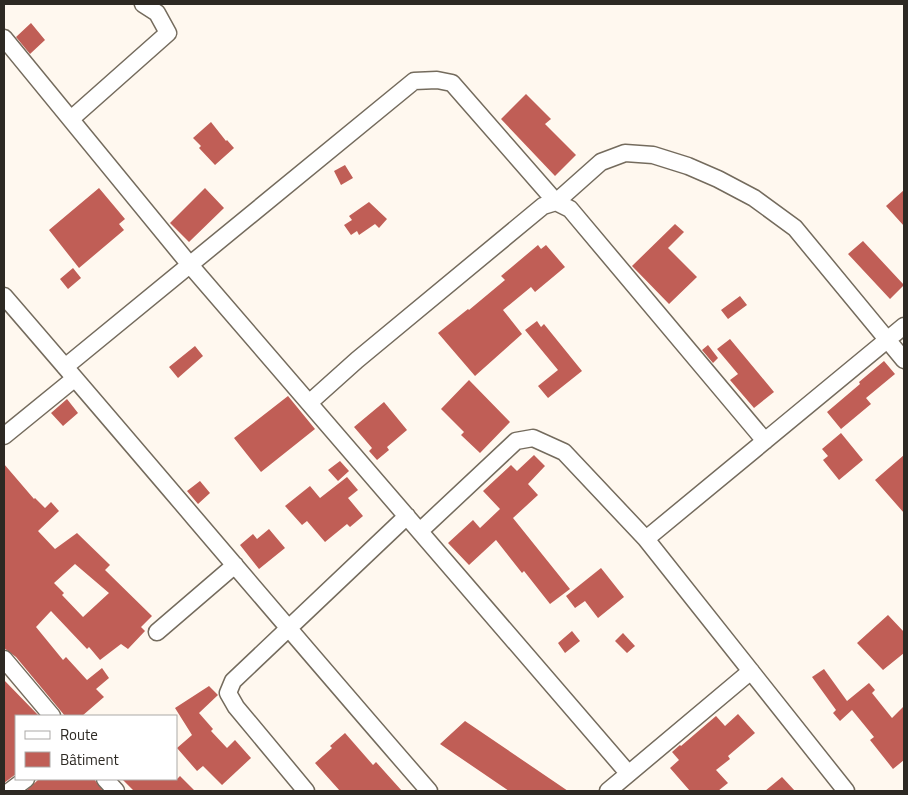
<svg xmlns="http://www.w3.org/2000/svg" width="908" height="795" font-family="'Titillium Web',sans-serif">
	<rect width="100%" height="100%" fill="#fff8ef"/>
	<path fill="#c05e56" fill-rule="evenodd" d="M31,23L45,40L30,54L16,37Z
		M526,94L551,119L545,124L576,155L555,176L501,119Z
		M211,122L226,141L227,140L234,148L215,165L199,148L201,146L193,138Z
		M345,165L353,178L341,185L334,171Z
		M99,188L125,219L119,224L124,230L79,268L49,230Z
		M205,188L224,208L189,242L170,223Z
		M904,190V226L886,206Z
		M369,202L387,219L379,228L375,224L359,235L357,231L351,235L344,225L352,220L349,216Z
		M675,224L684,232L668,248L697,277L669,304L632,266Z
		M863,241L904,285L890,299L848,254Z
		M538,245L541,249L546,245L565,267L535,292L531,287L503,310L522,334L475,376L438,333L468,309L469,310L505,280L501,276Z
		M73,268L81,278L68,289L60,279Z
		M740,296L747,305L728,319L721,310Z
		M537,321L541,327L544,324L582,371L548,398L538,386L558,370L525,330Z
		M730,339L774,392L754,408L730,380L738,374L717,349Z
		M708,345L718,358L713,363L702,350Z
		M195,346L203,356L178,378L169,367Z
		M884,361L895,374L866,398L871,404L841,429L827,412L860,384L859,382Z
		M469,380L510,422L480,453L461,435L464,432L441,409Z
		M288,396L315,429L261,472L234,438Z
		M67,399L78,413L63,426L51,413Z
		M384,402L407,430L387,447L389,450L377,460L369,451L372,448L354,427Z
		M841,433L863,460L839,480L823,460L828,456L822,449Z
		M534,455L545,466L528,484L538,495L513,518L570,589L550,604L524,571L522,573L496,540L469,565L448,543L473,520L480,528L500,509L483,491L511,465L517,471Z
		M904,455V513L875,480Z
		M340,461L349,471L338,481L328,470Z
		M4,464L34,499L35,498L45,508L51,502L59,511L38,531L55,549L77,533L110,565L105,570L152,616L141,627L145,631L128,649L121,644L100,660L89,647L87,649L51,611L36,627L63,660L66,657L87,680L102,668L109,678L96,689L104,697L82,716H65L16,657L4,648ZM75,564L109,593L83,617L62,595L64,593L54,583Z
		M347,477L358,490L348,498L363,516L350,527L347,524L325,542L307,521L302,525L285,506L310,486L320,498Z
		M200,481L210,493L198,504L187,491Z
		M269,529L285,548L259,569L240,545L253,534L257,539Z
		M601,568L624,597L598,618L585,601L575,608L566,596Z
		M888,615L904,632V653L883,670L857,643Z
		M572,631L580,641L565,653L558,643Z
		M623,633L635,646L627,653L615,641Z
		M824,669L847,701L869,683L875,690L872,693L892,718L904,706V760L893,769L870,740L874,737L852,710L840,721L833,713L836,710L812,677Z
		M4,680L39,716H16V774L4,783Z
		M209,686L218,695L199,713L213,729L211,731L227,748L235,740L251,758L222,785L203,766L197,771L177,748L192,735L175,708Z
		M738,714L755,733L728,756L730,759L716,770L728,783L718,791H690L670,768L679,760L672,752L680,745L681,746L716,716L725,726Z
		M465,721L568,791H509L440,744Z
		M345,733L373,765L376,762L402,791H340L315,763L332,748L330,746Z
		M180,776L195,791H134L122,779H177Z
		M782,777L795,791H765Z
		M39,779H94L103,791H26Z"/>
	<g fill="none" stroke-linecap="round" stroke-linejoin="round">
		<defs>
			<path id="street" d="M4,38L190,265L628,773
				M71,119L168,33L157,13L143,4
				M4,296C146,460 286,627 429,791
				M65,367L414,81L437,80L452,83L556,202L570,209L765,441
				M309,403L357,360L543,206L556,202L601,162L625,153L653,155L688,166L718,179L754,198L795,228L904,360
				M4,436L74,379
				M420,531L516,441L533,438L564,452L646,539L846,791
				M646,539L904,326
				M157,632L235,565
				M4,659L52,716
				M105,779L116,791
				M10,791L26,779
				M306,791L236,707L228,693L233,681L407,516
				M608,791L751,671"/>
		</defs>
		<use href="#street" stroke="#746b5d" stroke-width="19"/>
		<use href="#street" stroke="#fff" stroke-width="16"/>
	</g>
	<rect width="908" height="795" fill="none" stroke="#2d2923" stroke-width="10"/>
	<rect x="15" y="715" width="162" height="65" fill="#ffffff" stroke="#aba9a7"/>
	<rect x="25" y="731" width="25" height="8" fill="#ffffff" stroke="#aba9a7"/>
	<text x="60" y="740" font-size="15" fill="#2d2923">Route</text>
	<rect x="25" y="752" width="25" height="15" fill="#c05e56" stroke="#aba9a7"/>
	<text x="60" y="765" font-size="15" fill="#2d2923">Bâtiment</text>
</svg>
